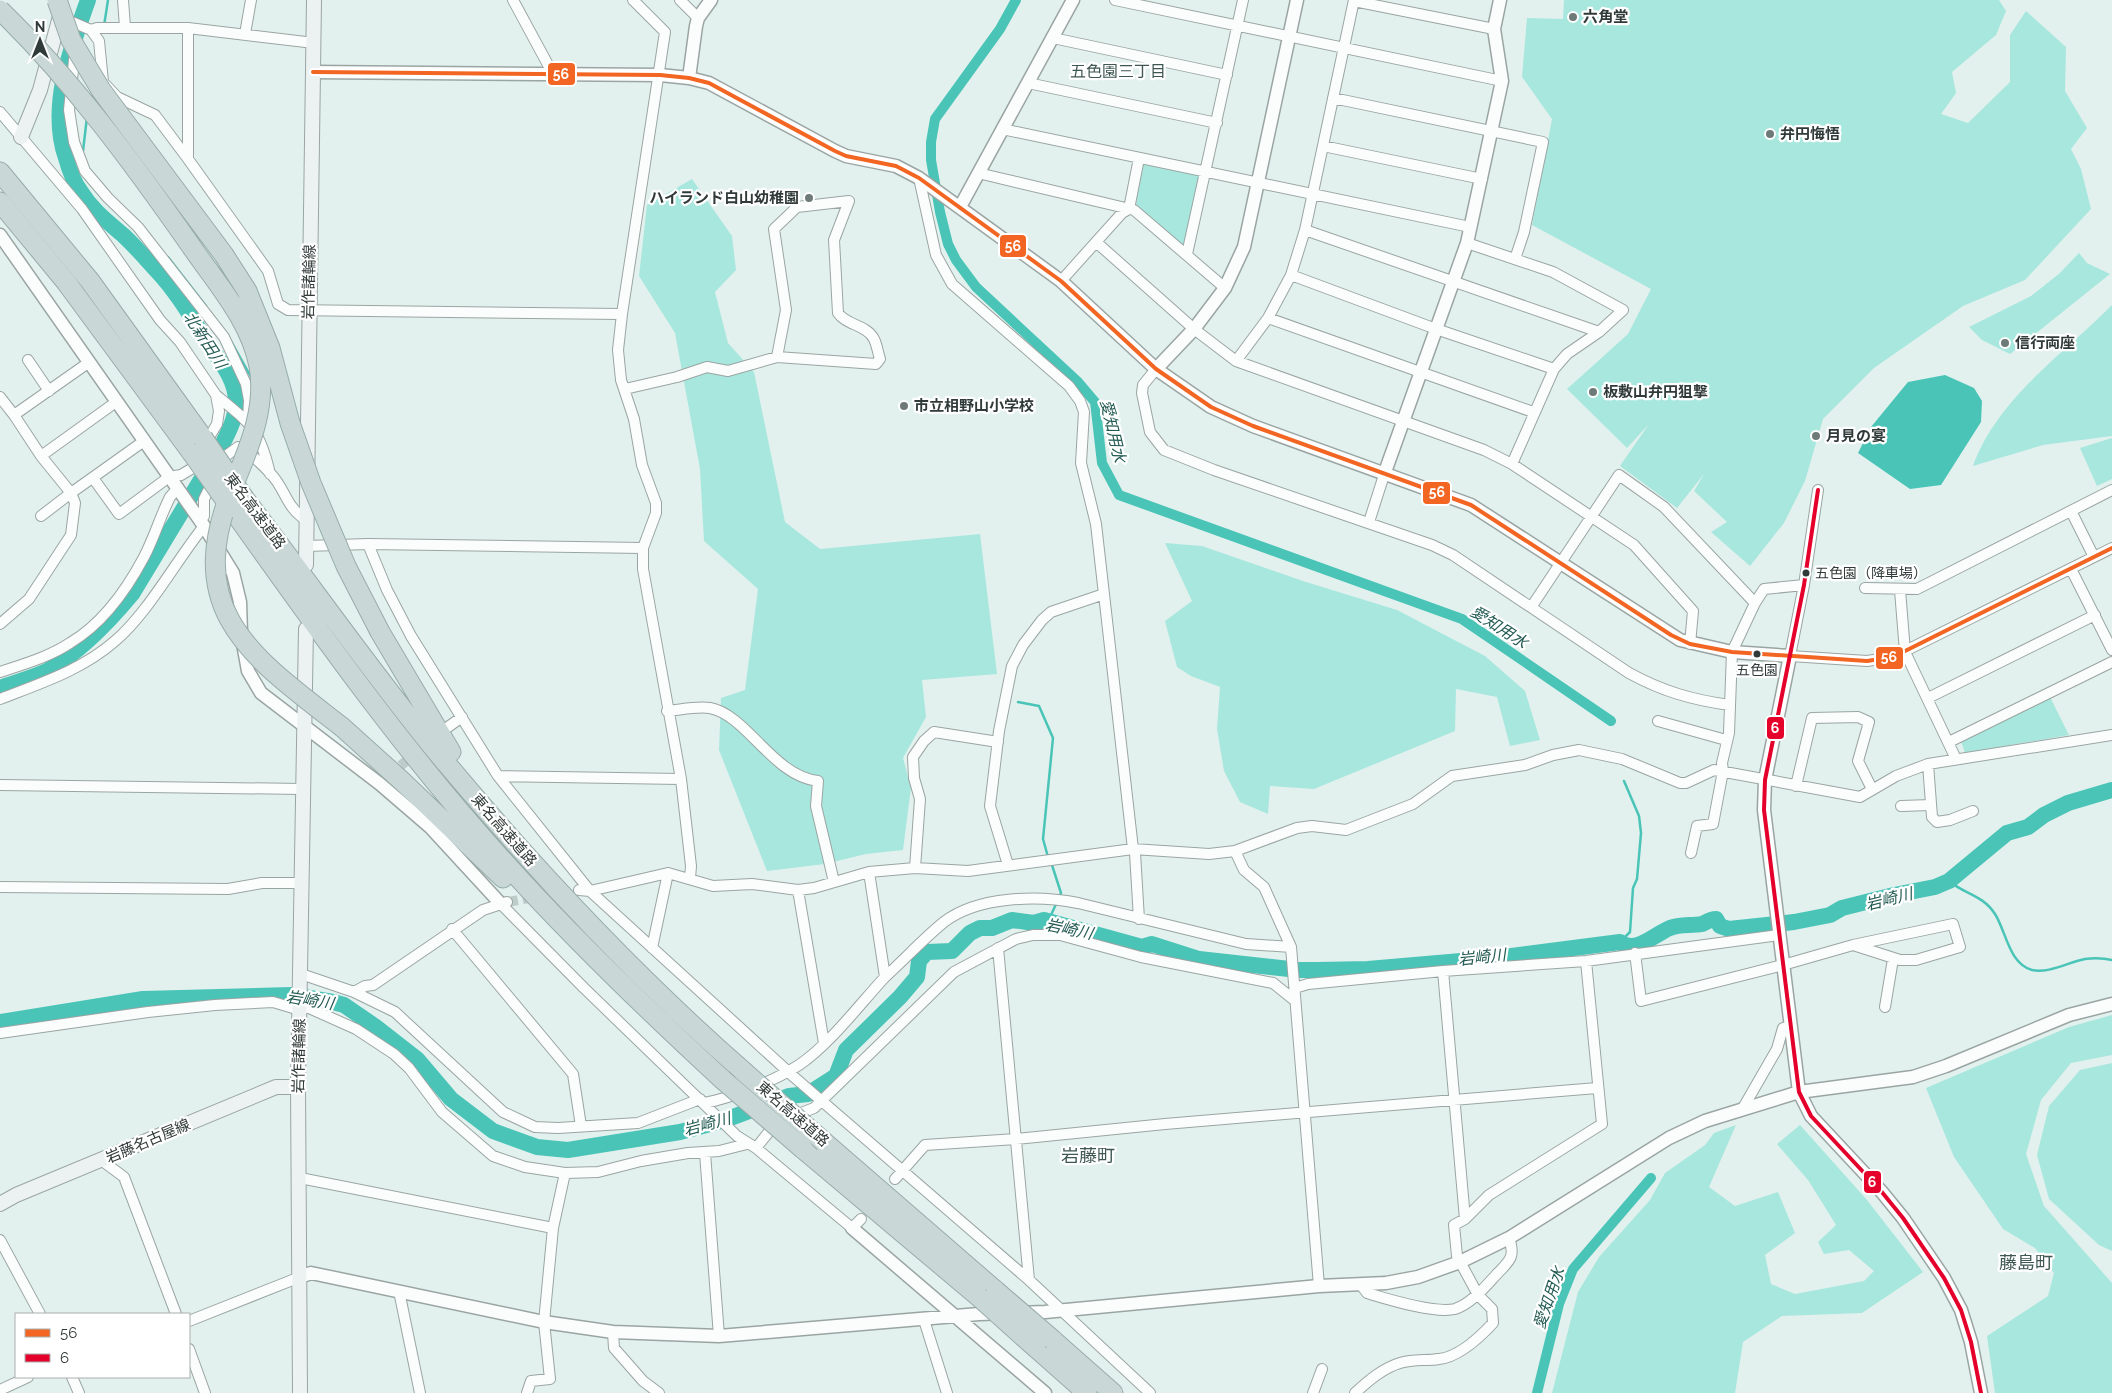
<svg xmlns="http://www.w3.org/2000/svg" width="2112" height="1393" font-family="Raleway,'Noto Sans JP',sans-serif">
	<rect width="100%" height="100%" fill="#e2f1ee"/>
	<path fill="#a8e7de" d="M1564,0H1999L2006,11L1996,35L1952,72L1956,93L1941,114L1968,123L2010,82V35L2026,11L2066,47L2065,91L2087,128L2071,149L2081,169L2091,209L2025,280L1963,306L1874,368L1823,419L1805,481L1784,523L1750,566L1711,532L1727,522L1694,491L1704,474L1677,508L1620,466L1649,424L1627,448L1567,389L1628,334L1651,289L1532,225L1552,119L1522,77L1527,18L1563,19Z
		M1142,161L1202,174L1186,249L1136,205Z
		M692,179L732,236L736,270L715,292L728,343L754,372L785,522L820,549L980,534L997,674L922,680L926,717L903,758L911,788L903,850L866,854L825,864L767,871L719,750L721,698L745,690L758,589L704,541L700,469L675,333L639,276L647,205Z
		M2079,253L2087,263L2110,274L2010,354L1982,340L1969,327L2031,296L2060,273Z
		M2112,305V436L2043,445L1973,466C1997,398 2064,354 2112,305Z
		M2112,438V479L2097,486L2080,448Z
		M1165,543L1202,546L1303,581L1397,610L1485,656L1525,691L1540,740L1510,746L1497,697L1456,689L1455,731L1314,789L1270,786L1268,814L1240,802L1224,771L1217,729L1220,687L1191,676L1177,667L1165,621L1192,601Z
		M2050,697L2069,735L1965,753L1961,741Z
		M2112,1015V1055L2071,1063L2041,1100L2026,1154L2044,1206L2112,1283V1393H1995L1987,1336L2048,1296L2054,1273L2035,1248L2003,1229L1954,1157L1926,1088L2069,1027Z
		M2112,1063V1251L2099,1245L2049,1199L2037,1155L2049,1106L2080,1070Z
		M1736,1125L1709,1187L1735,1206L1778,1192L1795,1233L1765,1255L1771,1284L1795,1294L1864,1281L1874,1271L1849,1250L1824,1254L1818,1242L1836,1225L1808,1180L1777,1144L1800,1125L1867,1200L1923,1272L1862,1313L1782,1316L1743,1342L1735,1393H1552L1578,1292L1599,1257L1650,1200L1665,1173L1705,1145L1714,1133Z"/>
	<path fill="#49c4b7" d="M1945,375L1974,388L1982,401L1981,422L1941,485L1910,489L1858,453L1871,427L1908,382Z"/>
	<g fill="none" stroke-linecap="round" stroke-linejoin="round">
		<path stroke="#49c4b7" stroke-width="2.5" d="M104,26L108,0
			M83,151L87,117
			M168,257L206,306
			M231,341L251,377
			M1018,702L1039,706L1053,738L1043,839L1048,857
			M1051,862L1061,893L1059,897
			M1949,881C1964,894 1983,895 1995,914C2006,931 2009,964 2032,970C2048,974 2069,962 2085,959C2094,958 2103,958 2112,960
			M1044,920L1051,915L1057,902
			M1620,942L1630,932L1633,888L1637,879L1641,833L1639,816L1624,781"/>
		<path stroke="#49c4b7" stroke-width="10" d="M1016,0L1000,29L935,119L931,142V160L940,212L948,244L956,260L976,287L1078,382L1095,402L1102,463L1119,495L1462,619L1611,721
			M1537,1393L1559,1304L1573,1269L1651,1178"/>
		<path stroke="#49c4b7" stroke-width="16" d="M0,688C15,682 33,678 47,671C80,652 108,623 132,594L222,445C229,431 236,418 236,402C236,380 221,362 209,345C193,320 177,292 157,271C146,259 135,246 123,235C108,222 92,210 81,192C74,183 69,169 66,158C48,107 71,48 88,0
			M0,1022L143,999L292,995L333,1002L344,1005L376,1027L417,1059L451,1099L493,1131L537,1147L568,1150L680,1132L725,1120L789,1096L808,1094L836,1076L846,1050L900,997L917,977L919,961L927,952L952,951L970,933L980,928H992L1012,920L1034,923L1044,920L1142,947L1152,944L1199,959L1298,970H1317L1368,969L1496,958L1620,942C1636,955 1656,933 1670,928C1680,924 1691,926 1702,924C1707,922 1710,919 1716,919L1720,926L1729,929L1794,922L1830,915L1842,908L1894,895L1935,887L1949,881L2007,833L2028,827L2044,815L2068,803L2112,790"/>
		<path stroke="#beccca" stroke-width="10" stroke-dasharray="10 5" stroke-linecap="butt" d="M389,775L432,740
			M508,902L539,896"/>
		<defs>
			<path id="minor" d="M123,0L125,27
				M513,0L553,74
				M633,0L665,32L622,314L618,350L621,380L634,419L642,465L656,503V513L643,548V569L681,779L691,866L690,878
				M680,0L698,18
				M1115,0L1502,81
				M1354,1L1494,29
				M63,18L91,30L99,41L103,82L117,97L155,115L188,159L268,271L278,304L288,310L622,314
				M91,30L97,28H188L314,43
				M245,34L251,0
				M1053,38L1227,75
				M75,50L69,110L74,142L85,171L108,198L138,227L224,337L246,384L249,400L248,421
				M1028,83L1217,123
				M1333,98L1543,142L1524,232L1515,259
				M0,112L82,209L160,320L180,342L216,395L219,411L217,424L205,444
				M1002,129L1470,227
				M1323,146L1482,179
				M188,159V28
				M978,173L1134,210L1225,288
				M919,178L936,255L952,284L1069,386L1080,401L1084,412L1081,463L1096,524L1133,849L1135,853L1139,919
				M1305,230L1599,332
				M1096,242L1194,329L1236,361L1484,450L1512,464L1634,545L1693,611L1690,644
				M1467,243L1553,272L1623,310L1599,332L1567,354L1554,369L1512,464
				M1187,254L1243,0
				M1291,275L1436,329L1554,369
				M1061,281L1122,213L1129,209L1139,158
				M1268,318L1533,412
				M28,360L49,391
				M1236,361L1268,318L1291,275L1305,230L1354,0
				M1156,369L1143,385L1142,393L1150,432L1164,450L1214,470L1432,545L1453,555L1629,673C1662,691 1692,700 1730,705
				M625,389L677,377L707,367L728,371L777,357L876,364L880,359C878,353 877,345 874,339C867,325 846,325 838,313L834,240L849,201L797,207L774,229L786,310L777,357
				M216,395C250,423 260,429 270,474
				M0,397L14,415
				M41,456L116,402
				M221,466L227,455L238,447C251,453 261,463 271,474C286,490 285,506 306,520
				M93,478L119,514L169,477L181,475L191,469L198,456
				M1818,490L1804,585L1790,656L1867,661L1893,657L2112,548
				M2071,511L2094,557
				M41,516L71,493L41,456L14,415L88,363
				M200,522L204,516V499L213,481
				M1369,522L1385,472
				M368,544L387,590L411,636L498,776L590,891L794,1077L1029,1280L1150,1393
				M306,546L368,544L643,548
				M2071,569L2112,650
				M1865,588L1917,589L2112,490
				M1900,590L1905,652L1956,759
				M1532,606L1619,475L1664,507L1755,603
				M0,624L29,599L71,535L75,503L71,493L144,441
				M0,672C24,664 49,657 70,643C102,624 127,589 144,557C154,538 160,517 170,497L177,489
				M1928,698L2095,615
				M0,699C41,683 82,670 115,641C148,613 176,561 204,526
				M667,711C680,710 696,706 710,708C747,715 773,776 818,781L816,806L834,882
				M1658,721L1726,740
				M448,727L462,717
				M1949,742L2112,662
				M1928,764L1932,817L1937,822L1950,820L1973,811
				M498,776L681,779
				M0,785L302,789
				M1796,786L1812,718L1858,717L1869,722L1858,761L1872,789
				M1901,806L1931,805
				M1235,851L1244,870L1264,887L1291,947L1319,1286
				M1691,853L1697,826L1713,824L1723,771L1722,763L1729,733L1732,652L1755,603L1764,589L1804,585
				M1008,865L990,806L999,731L1012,666L1023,645L1042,620L1051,612L1104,594
				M915,868L920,799L914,778L913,757L924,741L934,732L998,742
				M0,887L228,889L262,883H301
				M579,890L590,891L668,873L713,886L752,884L798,890L814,888L869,872L915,868L968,871L1133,849L1209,854L1235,851L1297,828L1312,826L1346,830L1413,804L1452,776L1525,765L1553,755L1579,750L1622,759L1680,783H1686L1714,770L1860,797L1896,776L1928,764L2112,735
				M798,890L824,1043
				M500,903L584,988L737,1136L756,1148L852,1228L861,1219
				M452,929L573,1074L581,1126
				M652,948L668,873
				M998,948L1029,1280
				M1635,953L1641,1001L1783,965L1853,945L1953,924L1960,947L1916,960H1900L1853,945
				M1443,971L1465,1219
				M301,974L354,992L365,986L373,985L483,910L507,902
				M885,977C905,959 923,939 944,922C978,896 1038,895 1078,903L1246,944L1291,947
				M1295,988L1308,984L1443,971L1586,961L1779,935
				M354,992L395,1012L503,1112L535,1127L558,1128L638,1123L700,1099
				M1885,1007L1893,959
				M0,1033L148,1012L215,1005L273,1002L293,1008H309L356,1029L394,1054L409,1068L442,1112L493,1156L525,1167L565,1173
				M704,1103C732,1098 774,1081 799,1065C829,1045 860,1004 885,977L869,872
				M1743,1108L1777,1049L1783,1028L1791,1026
				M791,1117L814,1108L954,972L1016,939L1033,935H1060L1141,957L1273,983L1293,999
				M756,1148L772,1128L779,1124
				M705,1153L719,1336
				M101,1160L124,1177L176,1314
				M300,1178L553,1228
				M895,1179L925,1145L1016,1139L1165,1124L1597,1088
				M0,1240L40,1314
				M1361,1285L1367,1293C1387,1299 1435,1314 1455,1309C1471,1304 1485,1287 1496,1275C1509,1261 1516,1258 1509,1238
				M399,1291L420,1393
				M924,1320L947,1393
				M189,1321L300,1277
				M613,1332L614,1348L643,1381L659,1393
				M189,1349L205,1393
				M72,1377L79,1393
				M0,1390L28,1377
				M527,1393L531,1381L550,1379L544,1322L553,1228L565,1173L598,1172L641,1161L688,1153L719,1151L747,1144
				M1313,1393L1322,1369
				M1355,1393C1368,1381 1383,1368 1400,1363C1413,1359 1426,1361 1439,1359C1459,1357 1480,1337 1493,1323L1492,1309L1478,1295L1457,1256L1454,1225L1465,1219L1489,1195L1602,1124L1586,961"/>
			<path id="tertiary" d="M313,72L660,75L689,78L709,83L835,151L846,156L896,166L919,178L1061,281L1156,369L1211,407L1253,426L1471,505L1680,640L1732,652L1790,656L1765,780L1764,810L1799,1092L1811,1116L1881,1191L1903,1218L1944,1278L1961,1310L1971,1342L1981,1393
				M689,78L696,26L698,18L711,0
				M960,207L1073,0
				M0,235L204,526L233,573L240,602L241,633L248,671L261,693L380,784L430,827L500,903
				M1156,369L1194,329L1225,288L1244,247L1297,0
				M1385,472L1467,243L1502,81L1494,29L1500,0
				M852,1228L1045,1393
				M300,1277L311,1273L544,1322L613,1332L719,1336L979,1314L1045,1312L1319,1286L1386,1283L1418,1277L1460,1262L1509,1238L1669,1138L1705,1121L1799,1092L1913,1077L1946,1066L2069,1015L2112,1004"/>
			<path id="secondary" d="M21,137L40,90L62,9
				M306,565L314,0
				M0,1204L16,1195L276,1087H298
				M300,1393L298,1087L306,629"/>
			<path id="motorway" d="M0,172L90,281L203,438
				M0,202L66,282L192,453
				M244,498C312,586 375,678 446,763C537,872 636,977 743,1071
				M232,509C316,627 400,746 497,854C567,933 644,1007 722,1079
				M380,632L451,752
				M342,727L403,782L503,878
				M824,1142L996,1291
				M803,1149L979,1297
				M1053,1340L1113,1393
				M1036,1348L1087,1393"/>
		</defs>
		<use href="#minor" stroke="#9aa5a3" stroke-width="12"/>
		<use href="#tertiary" stroke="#9aa5a3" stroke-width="15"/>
		<use href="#secondary" stroke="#9aa5a3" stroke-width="16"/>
		<use href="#motorway" stroke="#97aca9" stroke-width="21"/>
		<use href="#minor" stroke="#fbfdfc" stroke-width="10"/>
		<use href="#tertiary" stroke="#fbfdfc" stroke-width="12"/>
		<use href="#secondary" stroke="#ecf2f1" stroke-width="14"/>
		<use href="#motorway" stroke="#c9d8d6" stroke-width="19"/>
		<defs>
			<path id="motorway-bridge" d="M57,0L71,40L101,90L224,255L247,291L270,348L290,423L311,483L346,566L380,632
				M0,10C73,81 133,163 191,246C217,284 250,320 259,366C266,406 251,443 236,479C179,609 248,654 342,727
				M203,438L244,498
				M192,453L231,508
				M743,1071L824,1142
				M722,1079L803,1149
				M996,1291L1053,1340
				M979,1297L1036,1348"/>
		</defs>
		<use href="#motorway-bridge" stroke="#97aca9" stroke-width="21" stroke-linecap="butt"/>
		<use href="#motorway-bridge" stroke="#c9d8d6" stroke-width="19"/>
		<defs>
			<path id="bus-1" d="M313,72L660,75L689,78L709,83L835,151L846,156L896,166L919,178L1061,281L1156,369L1211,407L1253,426L1471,505L1671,635L1690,644L1732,652L1867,661L1893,657L2112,548"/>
			<path id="bus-2" d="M1818,490L1804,585L1765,780L1764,810L1799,1092L1811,1116L1881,1191L1903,1218L1944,1278L1961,1310L1971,1342L1981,1393"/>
		</defs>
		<use href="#bus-1" stroke="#fff" stroke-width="8"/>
		<use href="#bus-2" stroke="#fff" stroke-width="8"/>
		<use href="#bus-1" stroke="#f26522" stroke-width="4"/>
		<use href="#bus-2" stroke="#e4002b" stroke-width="4"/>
	</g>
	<g fill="#6e7a78" stroke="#fff" stroke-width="2">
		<circle cx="1573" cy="17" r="5"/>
		<circle cx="1770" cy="134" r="5"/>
		<circle cx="809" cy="198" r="5"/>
		<circle cx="2005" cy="343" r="5"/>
		<circle cx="1593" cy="392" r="5"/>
		<circle cx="904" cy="406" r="5"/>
		<circle cx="1816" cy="436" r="5"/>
	</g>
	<g fill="#303a38" stroke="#fff" stroke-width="2">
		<circle cx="1806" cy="573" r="4.5"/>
		<circle cx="1757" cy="654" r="4.5"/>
	</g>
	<g text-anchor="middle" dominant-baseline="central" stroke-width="4.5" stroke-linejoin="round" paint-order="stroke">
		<g font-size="14" fill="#303a38" stroke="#fff" text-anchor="start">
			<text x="1815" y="573">五色園（降車場）</text>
			<text x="1757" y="670" text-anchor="middle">五色園</text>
		</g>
		<g font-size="15" font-weight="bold" fill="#303a38" stroke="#fff" text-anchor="start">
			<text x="1583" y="17">六角堂</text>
			<text x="1780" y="134">弁円悔悟</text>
			<text x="799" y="198" text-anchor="end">ハイランド白山幼稚園</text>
			<text x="2015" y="343">信行両座</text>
			<text x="1603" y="392">板敷山弁円狙撃</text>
			<text x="914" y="406">市立相野山小学校</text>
			<text x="1826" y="436">月見の宴</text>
		</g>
		<g font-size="15" fill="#303a38" stroke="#fff">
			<text transform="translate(309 282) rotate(-89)">岩作諸輪線</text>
			<text transform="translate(255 511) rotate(53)">東名高速道路</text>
			<text transform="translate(504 830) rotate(49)">東名高速道路</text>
			<text transform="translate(299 1056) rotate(-89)">岩作諸輪線</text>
			<text transform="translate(793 1114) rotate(41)">東名高速道路</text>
			<text transform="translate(148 1141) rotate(-23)">岩藤名古屋線</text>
		</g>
		<g font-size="16" fill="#3f5753" stroke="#fff">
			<text x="1118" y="71">五色園三丁目</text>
		</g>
		<g font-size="16" font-style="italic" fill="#235b53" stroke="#fff">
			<text transform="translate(205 340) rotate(57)">北新田川</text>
			<text transform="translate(1113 431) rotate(77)">愛知用水</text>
			<text transform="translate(1499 627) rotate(33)">愛知用水</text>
			<text transform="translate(1889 899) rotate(-14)">岩崎川</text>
			<text transform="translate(1069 929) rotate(12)">岩崎川</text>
			<text transform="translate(1482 957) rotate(-6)">岩崎川</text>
			<text transform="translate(310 1000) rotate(9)">岩崎川</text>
			<text transform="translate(707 1124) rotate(-15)">岩崎川</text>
			<text transform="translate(1549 1298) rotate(-71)">愛知用水</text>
		</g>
		<g font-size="18" fill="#3f5753" stroke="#fff">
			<text x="1088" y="1155">岩藤町</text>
			<text x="2026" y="1262">藤島町</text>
		</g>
	</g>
	<g stroke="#fff" stroke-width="2">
		<rect x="547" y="62" width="29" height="24" rx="5" fill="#f26522"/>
		<rect x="999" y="234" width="28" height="24" rx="5" fill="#f26522"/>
		<rect x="1422" y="481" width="29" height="24" rx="5" fill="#f26522"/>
		<rect x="1875" y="646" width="29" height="24" rx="5" fill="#f26522"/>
		<rect x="1766" y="716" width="19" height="24" rx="5" fill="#e4002b"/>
		<rect x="1863" y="1170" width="19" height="24" rx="5" fill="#e4002b"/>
	</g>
	<g font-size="14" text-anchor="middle" font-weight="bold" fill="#fff">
		<text x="561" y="79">56</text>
		<text x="1013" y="251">56</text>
		<text x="1437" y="497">56</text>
		<text x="1889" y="662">56</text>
		<text x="1775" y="733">6</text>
		<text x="1872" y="1187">6</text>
	</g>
	<rect x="15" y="1313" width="175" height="65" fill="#ffffff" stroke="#acb0af"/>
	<rect x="25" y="1329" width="25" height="8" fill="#f26522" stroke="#acb0af"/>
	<text x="60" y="1338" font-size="15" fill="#303a38">56</text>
	<rect x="25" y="1354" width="25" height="8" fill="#e4002b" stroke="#acb0af"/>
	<text x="60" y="1363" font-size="15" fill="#303a38">6</text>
	<g transform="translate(40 40)" stroke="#ffffff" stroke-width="4" paint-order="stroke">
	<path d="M0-4L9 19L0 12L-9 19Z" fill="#303a38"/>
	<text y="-8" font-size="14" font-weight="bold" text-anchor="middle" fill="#303a38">N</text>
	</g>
</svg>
